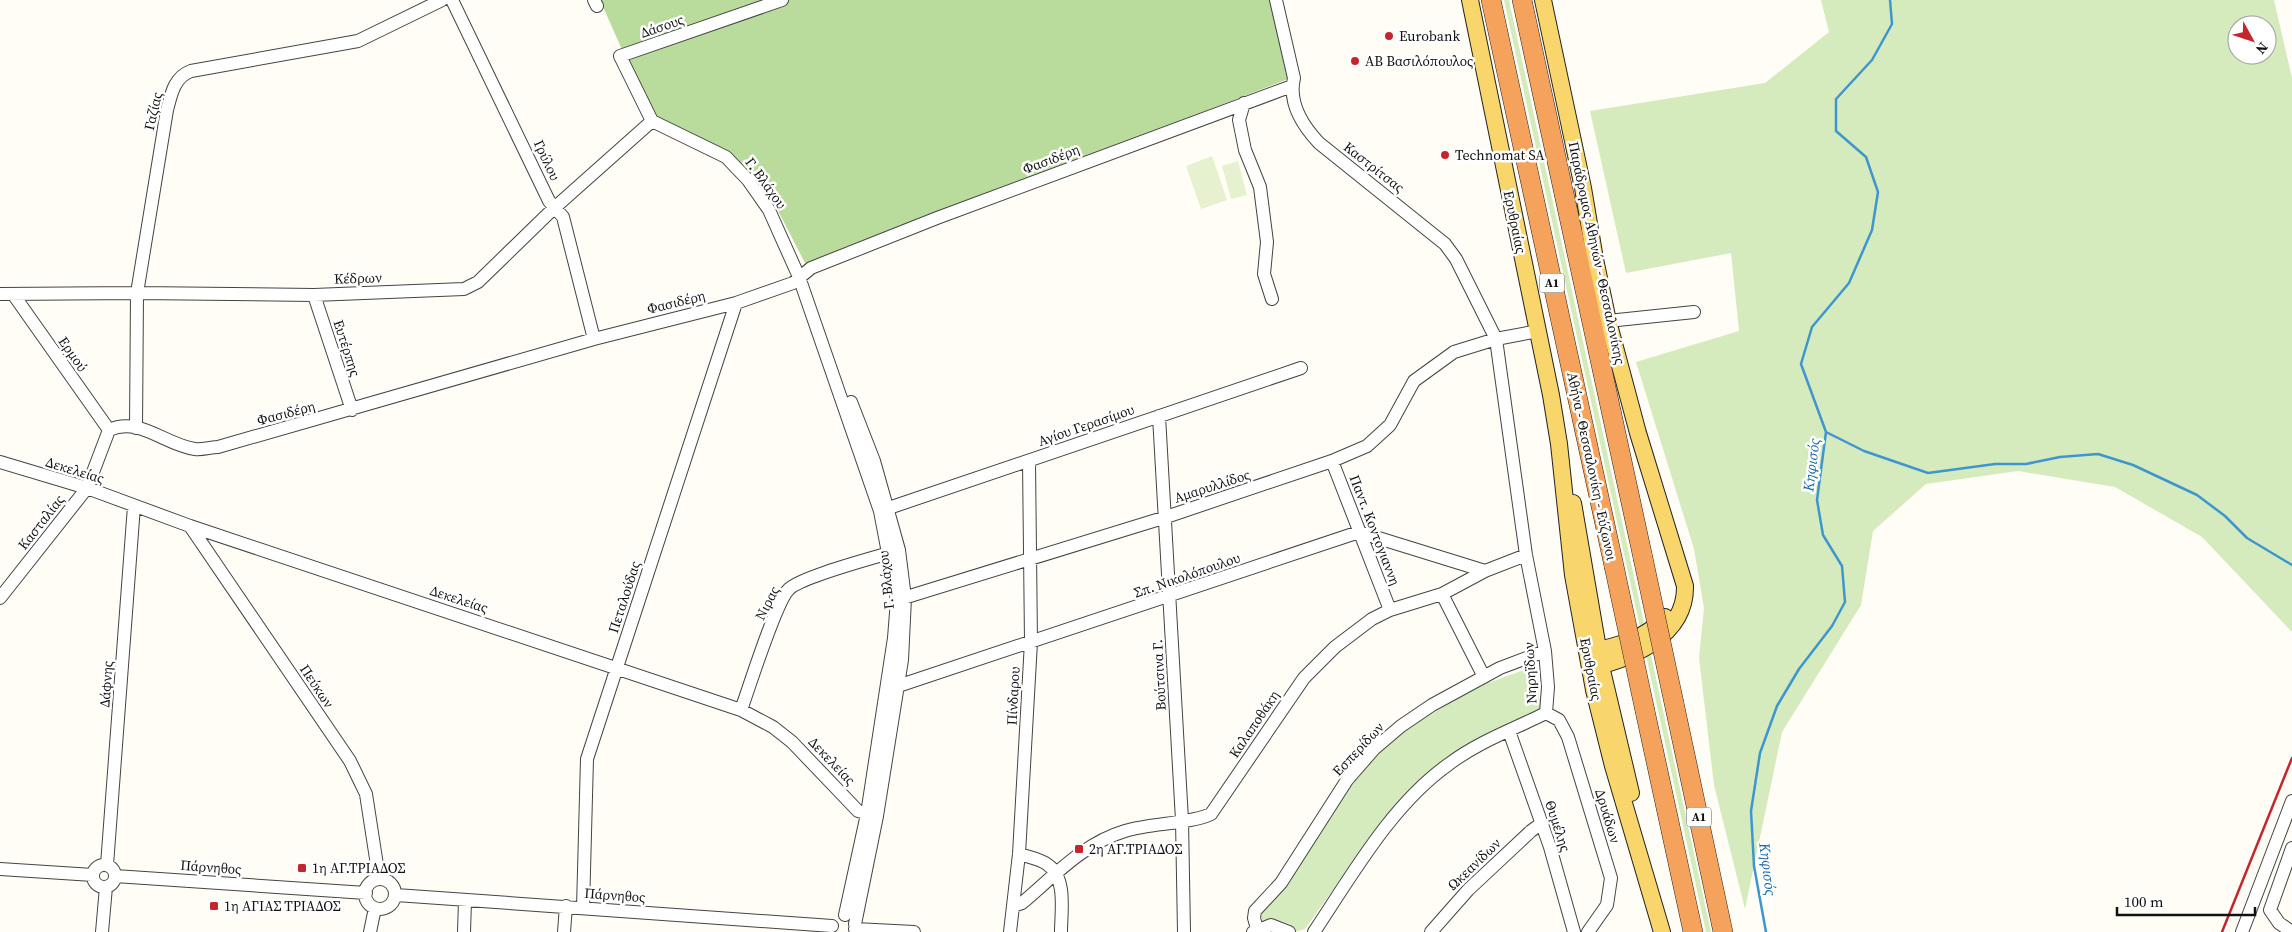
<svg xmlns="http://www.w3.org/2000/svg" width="2292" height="932" font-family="'Source Serif 4',serif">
	<rect width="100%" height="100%" fill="#fffdf5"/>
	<path fill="#d5ebbd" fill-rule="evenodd" d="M1504,0H1509L1711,932H1706Z
		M1821,0H2274L2292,78V632L2202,537L2115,487L2018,471L1926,484L1873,531L1861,605L1782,732L1745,909L1714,785L1699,658L1704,608L1694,549L1636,362L1739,331L1731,253L1626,273L1590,111L1765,83L1829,32ZM2237,25H2267V55H2237Z
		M1535,666L1541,709L1472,743L1371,836L1305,929L1295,932L1290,924L1280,921L1262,923L1261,912L1369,760L1413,725L1479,686Z"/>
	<path fill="#b9dc9c" d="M600,0H1270L1288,79L806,265L772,199L758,180L725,151L651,115Z"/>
	<path fill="#e6f2cf" d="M1212,156L1227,200L1201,209L1186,166Z
		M1238,161L1247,195L1231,199L1222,166Z"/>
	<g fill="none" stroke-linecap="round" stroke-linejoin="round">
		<path stroke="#3f96cf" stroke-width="2.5" d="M1826,432L1864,451L1928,473L1995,464H2026L2060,457L2098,454L2133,465L2197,495L2225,516L2247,538L2292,565
			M1766,932L1754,866L1751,811L1760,753L1777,706L1799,669L1832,626L1845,602L1842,566L1823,535L1817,500L1826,432L1801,364L1812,327L1849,283L1872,230L1878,192L1866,157L1836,131V99L1872,60L1892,24L1890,0"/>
		<defs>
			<path id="minor" d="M452,0L549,201L563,217L594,339
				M594,0L597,6
				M1276,0L1294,78C1288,103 1302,125 1319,143L1445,244L1456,259L1496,339L1526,555L1545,651L1548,687L1546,713
				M1244,103L1239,120L1245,150L1260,187L1267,242L1264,274L1272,299
				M652,121L726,157L748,180L769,210L799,277L880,511L897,600L894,638L867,814L845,915
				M652,121L620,56L782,0
				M0,294L137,293L314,295L464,289L478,282L552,210L652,121
				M13,294L109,430
				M314,295L352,410
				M1608,321L1694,312
				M851,402L874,461L899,550L905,598L902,660L877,816L855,924
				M1159,416L1182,820L1184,932
				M136,428L137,293L167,110C171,95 174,77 191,71L358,41L442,0
				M1332,461L1390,610
				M0,462L87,488L190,526L741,710L773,727L792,742L858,811L877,816
				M880,511L1301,368
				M190,526L350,761L366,794L379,878
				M1442,594L1484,677
				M0,598L87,488L109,430C139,416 165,445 195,449C202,450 211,447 218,447L594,339L736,303L793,283L811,268L937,218L1292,86
				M897,600L1163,518L1332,461L1367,446L1390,425L1414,381L1454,352L1496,339L1538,331
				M898,686L1359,532L1485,571
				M741,710C749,688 776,601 789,589C803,576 874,558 896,551
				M1546,713L1559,720L1568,737L1611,878L1607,905L1588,932
				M1509,731L1550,847L1574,932
				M2292,848L2270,910L2279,923L2292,932
				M1019,854C1028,857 1041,859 1048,865C1067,878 1061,912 1061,932
				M93 876a11 11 0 1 1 22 0a11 11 0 1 1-22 0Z
				M107,865L134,506
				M0,869L93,875
				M115,876L366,893
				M365 894a15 15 0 1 1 30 0a15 15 0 1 1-30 0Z
				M396,895L832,926
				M1013,906L1022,903C1054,876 1084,843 1125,831C1150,823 1190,824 1211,814L1304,678L1335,647L1372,619L1390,610L1442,594L1485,571L1526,555
				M583,908L587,759L736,303
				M855,929L914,932
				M1257,929L1254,918L1255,911L1281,883L1347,780L1374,749L1401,726L1432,705L1500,668L1545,651
				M102,932L106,887
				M370,932L375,908
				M464,932L465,901
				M564,932L566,906
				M1010,932L1019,854L1031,642L1029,461
				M1253,932L1271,925L1289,932
				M1314,932C1352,875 1392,804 1449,764C1478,742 1514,729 1546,713
				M1431,932L1468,890L1531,831L1542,823
				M2242,932L2292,801"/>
			<path id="major" d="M1470,0L1551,395L1559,444L1573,575L1594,690L1613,766L1662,932
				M1543,0L1583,188L1595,259L1608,321L1638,433L1685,586C1686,636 1631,659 1590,668
				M1573,503L1601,666L1631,793
				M1589,652C1618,646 1646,639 1665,617"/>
			<path id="highway" d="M1491,0L1614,566
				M1522,0L1643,558
				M1674,703L1723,932
				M1645,711L1693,932"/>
		</defs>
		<use href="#minor" stroke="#444" stroke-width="14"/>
		<use href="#major" stroke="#222" stroke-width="18"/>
		<use href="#highway" stroke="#222" stroke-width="20"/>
		<use href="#minor" stroke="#fff" stroke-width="12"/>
		<use href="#major" stroke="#f9d66b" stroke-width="16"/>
		<use href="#highway" stroke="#f5a25d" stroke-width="19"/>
		<path stroke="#c4262e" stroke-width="2.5" d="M2222,932L2292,758"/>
		<defs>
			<path id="highway-bridge" d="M1643,558L1674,703
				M1614,566L1645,711"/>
		</defs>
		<use href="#highway-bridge" stroke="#222" stroke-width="20" stroke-linecap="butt"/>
		<use href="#highway-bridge" stroke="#f5a25d" stroke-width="19"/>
	</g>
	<g fill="#c4262e" stroke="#fff" stroke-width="2">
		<circle cx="1389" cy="36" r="5"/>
		<circle cx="1355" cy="61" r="5"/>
		<circle cx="1445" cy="155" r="5"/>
		<rect x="1074" y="844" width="10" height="10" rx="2.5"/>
		<rect x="297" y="863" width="10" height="10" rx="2.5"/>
		<rect x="209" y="901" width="10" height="10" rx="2.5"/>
	</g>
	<g text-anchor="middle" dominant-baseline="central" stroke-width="5" stroke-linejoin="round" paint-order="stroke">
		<g fill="#fff" stroke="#585858" stroke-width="1">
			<rect x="1539.5" y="273.5" width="25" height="19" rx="4"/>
			<rect x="1686.5" y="807.5" width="25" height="19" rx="4"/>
		</g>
		<g font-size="12" font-weight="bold" fill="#111">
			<text x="1552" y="283">Α1</text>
			<text x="1699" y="817">Α1</text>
		</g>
		<g font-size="14" fill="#111" stroke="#fff">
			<text transform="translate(662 26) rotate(-19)">Δάσους</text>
			<text transform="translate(153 111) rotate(-77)">Γαζίας</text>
			<text transform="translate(1051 159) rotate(-21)">Φασιδέρη</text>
			<text transform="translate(547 160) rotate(65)">Γρύλου</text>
			<text transform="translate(1374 167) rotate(38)">Καστρίτσας</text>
			<text transform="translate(766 183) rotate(54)">Γ. Βλάχου</text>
			<text transform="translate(1515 222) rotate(78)">Ερυθραίας</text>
			<text transform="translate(1597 253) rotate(78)">Παράδρομος Αθηνών - Θεσσαλονίκης</text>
			<text transform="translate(358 278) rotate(-2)">Κέδρων</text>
			<text transform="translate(676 302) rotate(-14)">Φασιδέρη</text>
			<text transform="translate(347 348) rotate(72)">Ευτέρπης</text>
			<text transform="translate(73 354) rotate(55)">Ερμού</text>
			<text transform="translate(286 413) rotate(-15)">Φασιδέρη</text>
			<text transform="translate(1086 425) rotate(-19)">Αγίου Γερασίμου</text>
			<text transform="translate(1592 466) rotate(78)">Αθήνα - Θεσσαλονίκη - Εύζωνοι</text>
			<text transform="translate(75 470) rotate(17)">Δεκελείας</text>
			<text transform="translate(1212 486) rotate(-18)">Αμαρυλλίδος</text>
			<text transform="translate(41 522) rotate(-52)">Κασταλίας</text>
			<text transform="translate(1375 530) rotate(69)">Παντ. Κοντογιαννη</text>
			<text transform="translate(1187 575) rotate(-19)">Σπ. Νικολόπουλου</text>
			<text transform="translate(886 580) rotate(-96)">Γ. Βλάχου</text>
			<text transform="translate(624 597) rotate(-72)">Πεταλούδας</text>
			<text transform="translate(459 599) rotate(18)">Δεκελείας</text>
			<text transform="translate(767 603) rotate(-63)">Νιρας</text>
			<text transform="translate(1591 669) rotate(79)">Ερυθραίας</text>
			<text transform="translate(1530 673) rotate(-93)">Νηρηϊδων</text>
			<text transform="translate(1159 675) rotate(-93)">Βούτσινα Γ.</text>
			<text transform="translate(106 684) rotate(-86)">Δάφνης</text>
			<text transform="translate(317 686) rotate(56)">Πεύκων</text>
			<text transform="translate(1013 696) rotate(-87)">Πίνδαρου</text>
			<text transform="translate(1254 724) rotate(-56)">Καλαποθάκη</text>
			<text transform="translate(1358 749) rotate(-47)">Εσπερίδων</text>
			<text transform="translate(832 761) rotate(46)">Δεκελείας</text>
			<text transform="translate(1608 816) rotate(73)">Δρυάδων</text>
			<text transform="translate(1558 826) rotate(72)">Θυμέλης</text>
			<text transform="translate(1474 864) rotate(-44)">Ωκεανίδων</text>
			<text transform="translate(211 867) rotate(4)">Πάρνηθος</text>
			<text transform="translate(615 895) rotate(4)">Πάρνηθος</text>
		</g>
		<g font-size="14" fill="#111" stroke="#fff" text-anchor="start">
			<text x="1399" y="36">Eurobank</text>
			<text x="1365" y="61">ΑΒ Βασιλόπουλος</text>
			<text x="1455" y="155">Technomat SA</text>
			<text x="1089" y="849">2η ΑΓ.ΤΡΙΑΔΟΣ</text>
			<text x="312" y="868">1η ΑΓ.ΤΡΙΑΔΟΣ</text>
			<text x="224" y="906">1η ΑΓΙΑΣ ΤΡΙΑΔΟΣ</text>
		</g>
		<g font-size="15" font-style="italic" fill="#1768a6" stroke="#fff">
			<text transform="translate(1811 465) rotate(-83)">Κηφισός</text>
			<text transform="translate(1768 869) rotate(83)">Κηφισός</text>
		</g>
	</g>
	<g transform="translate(2252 40) rotate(130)"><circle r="24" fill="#ffffff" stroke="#a0a0a0"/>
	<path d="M0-4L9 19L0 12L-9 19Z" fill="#c4262e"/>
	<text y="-8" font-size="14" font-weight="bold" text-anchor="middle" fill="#111111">N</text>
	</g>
	<path d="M2117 907v8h138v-8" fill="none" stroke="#111111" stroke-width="2.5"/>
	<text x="2124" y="907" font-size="15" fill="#111111" stroke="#ffffff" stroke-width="4" paint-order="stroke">100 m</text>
</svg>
